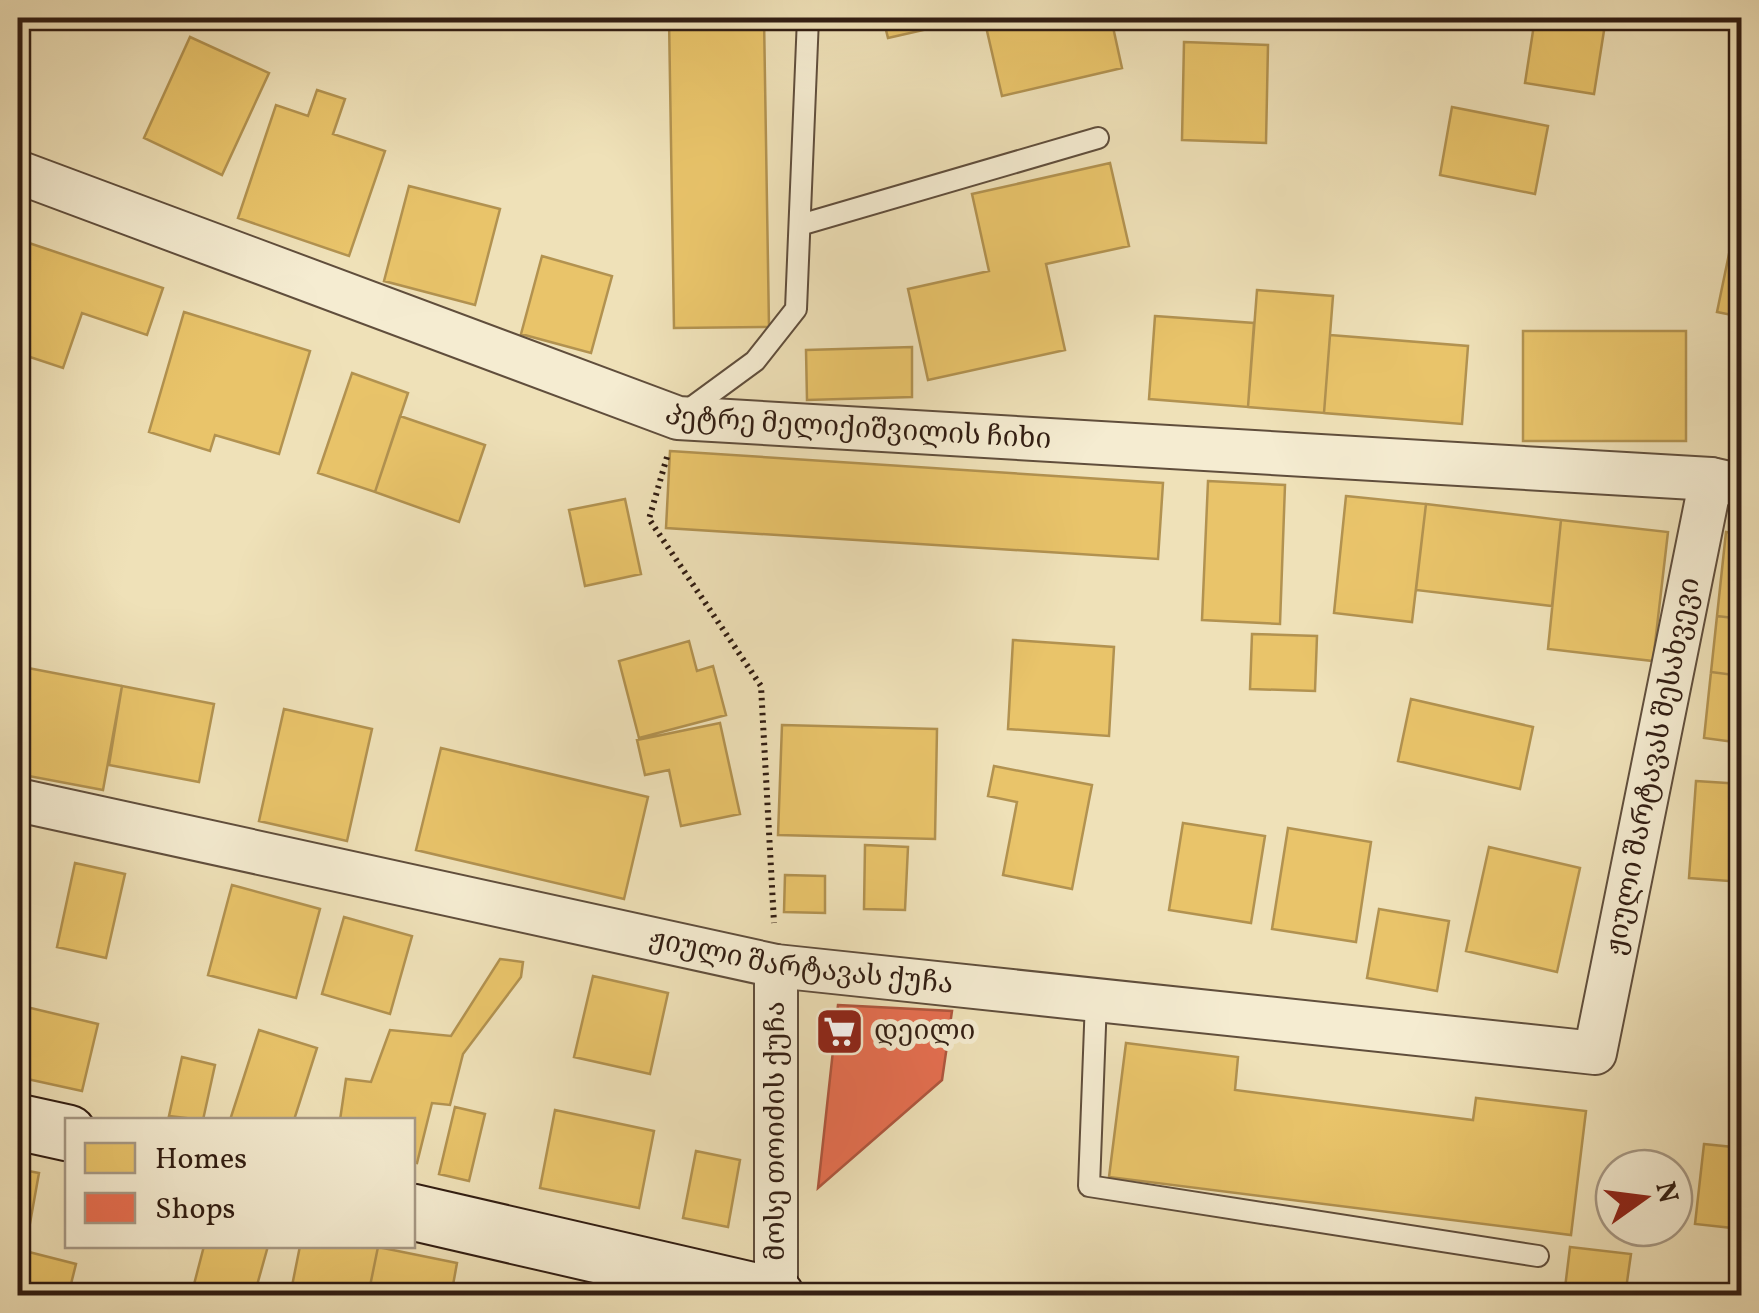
<svg xmlns="http://www.w3.org/2000/svg" width="1759" height="1313" font-family="Vollkorn,'Noto Serif Georgian',serif">
	<rect width="100%" height="100%" fill="#efe1b8"/>
	<filter id="stains"><feTurbulence type="fractalNoise" baseFrequency=".002" numOctaves="4"/><feColorMatrix values="0 0 0 0 .2 0 0 0 0 .09 0 0 0 0 .02 0 0 0 .5 -.17"/></filter>
	<radialGradient id="worn" r=".72"><stop offset=".6" stop-color="#630" stop-opacity="0"/><stop offset="1" stop-color="#630" stop-opacity=".3"/></radialGradient>
	<path fill="#e9c46a" stroke="#b29250" stroke-width="2.5" d="M18,18H26L18,58Z
		M669,18H764L769,327L674,328Z
		M883,18H976L888,38Z
		M984,18H1111L1122,68L1002,96Z
		M1535,18H1606L1594,94L1525,83Z
		M190,37L269,73L222,175L144,138Z
		M1184,42L1268,45L1266,143L1182,140Z
		M317,90L345,99L333,134L385,151L349,256L238,218L276,105L308,116Z
		M1452,107L1548,126L1535,194L1440,175Z
		M1110,163L1129,246L1046,264L1065,350L928,380L908,289L989,271L972,194Z
		M409,186L500,209L475,305L384,281Z
		M1742,191V317L1717,312Z
		M26,242L163,288L147,335L82,313L63,368L18,353V267Z
		M542,256L612,276L591,353L521,334Z
		M1257,290L1333,296L1324,413L1248,407Z
		M184,312L310,351L279,454L215,435L210,451L149,432Z
		M1155,316L1254,323L1248,407L1149,399Z
		M1523,331H1686V441H1523Z
		M1330,335L1468,346L1462,424L1324,413Z
		M912,347V397L807,400L806,350Z
		M352,373L408,393L375,492L318,473Z
		M400,416L485,445L459,522L375,492Z
		M670,451L1163,483L1158,559L666,528Z
		M1208,481L1285,485L1280,624L1202,620Z
		M1346,496L1426,504L1412,622L1334,613Z
		M625,499L641,574L585,586L569,510Z
		M1426,504L1561,520L1552,606L1416,590Z
		M1561,520L1668,532L1653,661L1548,649Z
		M1726,532L1742,534V619L1717,616Z
		M1717,616L1742,619V676L1711,672Z
		M1252,634L1317,636L1315,691L1250,689Z
		M1013,640L1114,647L1109,736L1008,729Z
		M689,641L697,671L713,666L726,715L639,738L619,661Z
		M28,668L122,686L103,790L18,774V723Z
		M1711,672L1742,676V743L1704,738Z
		M122,686L214,704L199,782L109,765Z
		M1411,699L1533,727L1520,789L1398,761Z
		M284,709L372,729L347,841L259,821Z
		M720,723L740,814L681,826L669,770L645,775L637,740Z
		M782,725L937,729L935,839L778,835Z
		M441,748L648,797L624,899L416,850Z
		M994,766L1092,785L1072,889L1003,875L1017,802L988,796Z
		M1696,781L1742,784V882L1689,878Z
		M1183,823L1265,836L1251,923L1169,910Z
		M1288,828L1371,842L1356,942L1272,929Z
		M865,845L908,847L905,910L864,909Z
		M1489,847L1580,868L1557,972L1466,951Z
		M75,863L125,874L106,958L57,947Z
		M785,875L825,876V913L784,912Z
		M232,885L320,909L296,998L208,975Z
		M1379,909L1449,921L1437,991L1367,978Z
		M344,917L412,936L390,1014L322,994Z
		M500,959L523,962L521,977L463,1054L450,1105L432,1103L417,1163L412,1162V1120H340L346,1079L371,1082L390,1030L451,1036Z
		M593,976L668,993L650,1074L574,1057Z
		M18,1005L98,1024L82,1091L18,1077Z
		M259,1030L317,1048L294,1120H230Z
		M1126,1043L1238,1057L1235,1090L1473,1120L1476,1098L1586,1111L1571,1235L1109,1177Z
		M182,1057L215,1065L203,1120L169,1116Z
		M455,1107L485,1114L469,1181L439,1174Z
		M555,1110L654,1131L639,1208L540,1188Z
		M1704,1144L1742,1148V1229L1695,1224Z
		M696,1151L740,1160L728,1227L683,1218Z
		M18,1169L39,1173L25,1251L18,1250Z
		M204,1246H268L254,1296H191Z
		M300,1246L378,1247L368,1296H290Z
		M378,1247L457,1263L451,1296H368Z
		M1570,1247L1631,1254L1625,1296H1564Z
		M25,1251L76,1264L68,1296L18,1292Z"/>
	<path fill="#e76f51" stroke="#b0563e" stroke-width="2.5" d="M838,1005L952,1011L942,1080L818,1188Z"/>
	<g fill="none" stroke-linecap="round" stroke-linejoin="round">
		<defs>
			<path id="lane" d="M800,225L1098,138
				M684,413L755,361L796,309L808,18
				M1096,1000L1089,1186L1538,1256"/>
			<g id="street">
				<path id="s1" d="M18,172L678,418L1711,479L1742,486"/>
				<path id="s2" d="M18,800L776,966L1595,1053L1711,479"/>
				<path d="M776,1295V966"/>
			</g>
			<path id="secondary" d="M18,1122L68,1133
				M412,1212L776,1296"/>
		</defs>
		<use href="#lane" stroke="#604e3c" stroke-width="24"/>
		<use href="#street" stroke="#604e3c" stroke-width="46"/>
		<use href="#secondary" stroke="#311d12" stroke-width="59"/>
		<path stroke="#311d12" stroke-width="6" stroke-dasharray="2.5 5" stroke-linecap="butt" d="M667,457L649,519L761,686L774,923"/>
		<use href="#lane" stroke="#f5ecd1" stroke-width="20"/>
		<use href="#street" stroke="#f5ecd1" stroke-width="42"/>
		<use href="#secondary" stroke="#f5ecd1" stroke-width="55"/>
	</g>
	<defs>
		<symbol id="supermarket-square" viewBox="-11 -11 22 22"><rect x="-9" y="-9" width="18" height="18" rx="4" fill="#8f2418" stroke="#f5ecd1"/><path d="M-6-5.5h2.5l.6 2H6L4.5 2H-2.5L-4.4-4H-6ZM-1.5 3.2a1.3 1.3 0 1 0 .1 0ZM3 3.2a1.3 1.3 0 1 0 .1 0Z" fill="#fff"/></symbol>
	</defs>
	<g fill-rule="evenodd">
		<use href="#supermarket-square" x="812" y="1004" width="55" height="55"/>
	</g>
	<g text-anchor="middle" dominant-baseline="central" stroke-width="10" stroke-linejoin="round" paint-order="stroke">
		<g font-size="28" fill="#311d12" stroke="#f5ecd1">
			<text stroke="none"><textPath href="#s1" startOffset="885">პეტრე მელიქიშვილის ჩიხი</textPath></text>
			<text stroke="none"><textPath href="#s2" startOffset="1892">ჟიული შარტავას შესახვევი</textPath></text>
			<text stroke="none"><textPath href="#s2" startOffset="800">ჟიული შარტავას ქუჩა</textPath></text>
			<text transform="translate(776 1131) rotate(-90)">მოსე თოიძის ქუჩა</text>
		</g>
		<g font-size="28" fill="#311d12" stroke="#f5ecd1" text-anchor="start">
			<text x="874" y="1031">დეილი</text>
		</g>
	</g>
	<rect width="1759" height="1313" fill="none" stroke="#efe1b8" stroke-width="60"/>
	<rect x="20" y="20" width="1719" height="1273" fill="none" stroke="#311d12" stroke-width="5"/>
	<rect x="30" y="30" width="1699" height="1253" fill="none" stroke="#311d12" stroke-width="2.5"/>
	<rect x="65" y="1118" width="350" height="130" fill="#f5ecd1" stroke="#a79985" stroke-width="2.5"/>
	<rect x="85" y="1143" width="50" height="30" fill="#e9c46a" stroke="#a79985" stroke-width="2.5"/>
	<text x="155" y="1168" font-size="30" fill="#311d12">Homes</text>
	<rect x="85" y="1193" width="50" height="30" fill="#e76f51" stroke="#a79985" stroke-width="2.5"/>
	<text x="155" y="1218" font-size="30" fill="#311d12">Shops</text>
	<g transform="translate(1644 1198) rotate(76)"><circle r="48" fill="#f5ecd1" stroke="#a79985" stroke-width="2.5"/>
	<path d="M0-8L18 38L0 25L-18 38Z" fill="#8f2418"/>
	<text y="-15" font-size="28" font-weight="bold" text-anchor="middle" fill="#311d12">N</text>
	</g>
	<rect width="100%" height="100%" filter="url(#stains)"/>
	<rect width="100%" height="100%" fill="url(#worn)"/>
</svg>
